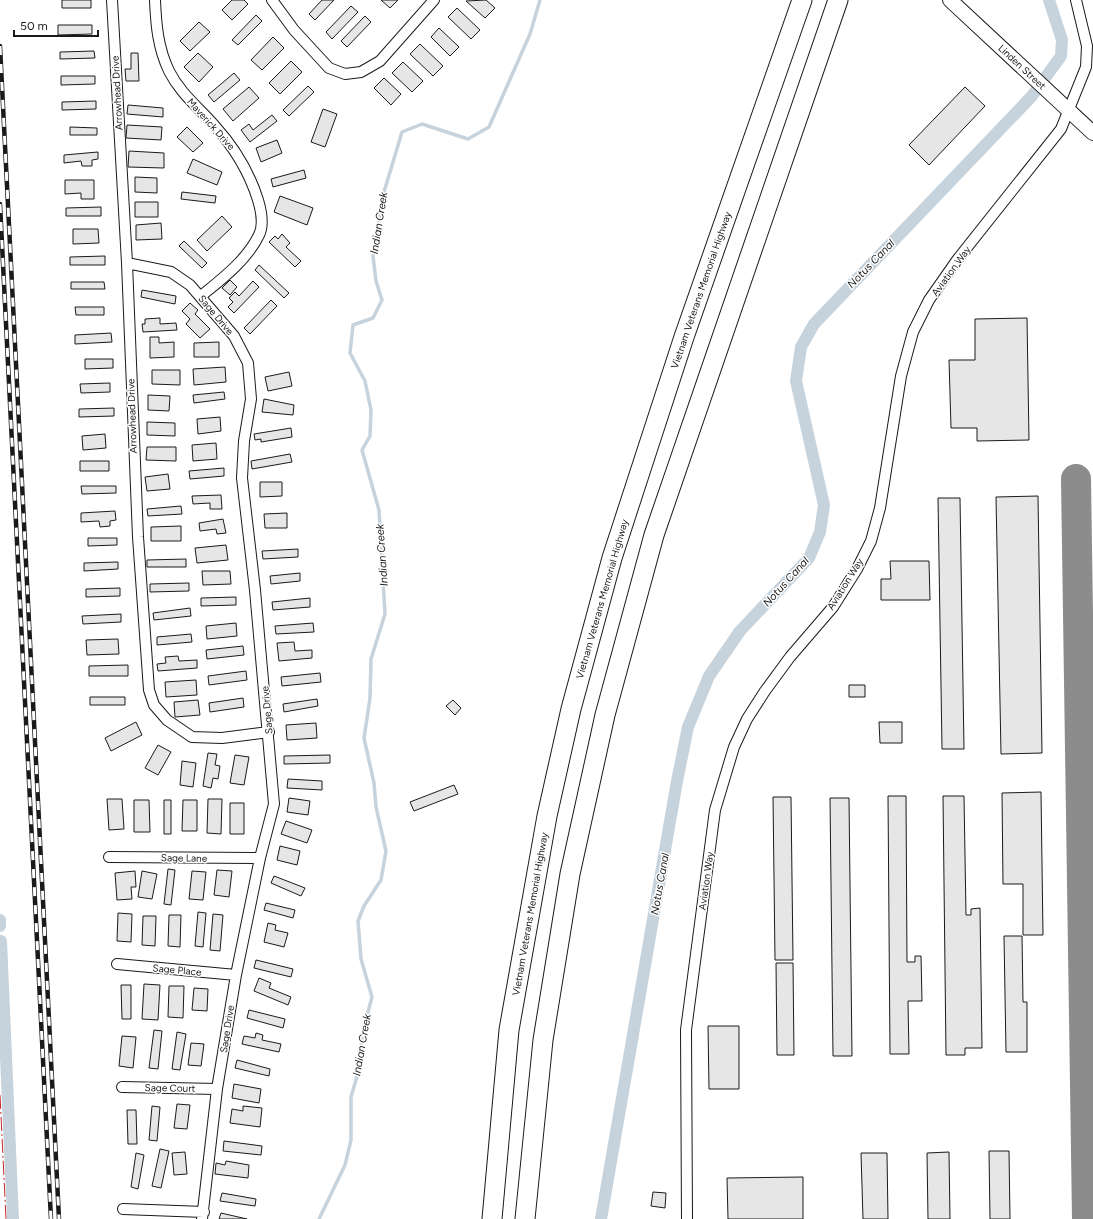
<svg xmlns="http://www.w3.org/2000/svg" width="1093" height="1219" font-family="Figtree,sans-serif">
	<rect width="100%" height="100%" fill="#fff"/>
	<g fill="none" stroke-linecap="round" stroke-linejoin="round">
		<path stroke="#c6d2dc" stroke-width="3.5" d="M319,1219L345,1165L351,1140V1097L360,1066L362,1034L372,997L361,959L358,921L364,906L381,880L386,851L376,807L374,783L364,738L370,698L371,659L385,614L379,510L362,450L370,436L371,410L365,381L350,353L353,325L373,318L382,300L376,281L373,256L384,192L402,132L422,124L468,139L489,127L530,34L540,0"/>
		<path stroke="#c6d2dc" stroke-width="12" d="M0,920V926
			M1,941L13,1219
			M601,1219L677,781L688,727L709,676L740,631L809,558L820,532L824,505L796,381L801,347L814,324L1032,96L1061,56L1062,40L1049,0"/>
		<path stroke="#8c8c8c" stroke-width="30" d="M1076,479L1087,1219"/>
	</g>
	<path fill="#e6e6e6" stroke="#1a1a1a" d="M62,0H91V8H62Z
		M232,0H244L248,4L232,20L222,10Z
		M322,0H334L315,20L309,14Z
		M381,0H398L390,8Z
		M486,0L495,8L485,18L466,1Z
		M351,6L358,12L332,39L326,32Z
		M457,8L480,30L471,39L448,17Z
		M256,15L262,21L238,45L232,40Z
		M365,16L371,22L347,47L341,41Z
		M199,22L210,32L190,51L180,41Z
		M58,25H92V34L58,35Z
		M439,28L459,47L450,56L431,37Z
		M273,37L284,48L262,70L251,60Z
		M420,44L443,66L433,76L410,54Z
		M94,51L95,58L60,59V52Z
		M131,53H138L139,81H126L125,69H131Z
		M198,53L213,67L199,82L184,67Z
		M291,61L302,72L280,94L269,83Z
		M403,62L423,81L412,92L392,73Z
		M234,73L240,80L214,102L208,95Z
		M61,76H95V84L61,85Z
		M384,78L401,94L391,105L374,88Z
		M308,86L314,92L289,116L283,110Z
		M249,87L259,98L233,121L223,109Z
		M965,87L985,106L929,165L909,145Z
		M96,101V109L62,110V102Z
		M128,105L163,108V117L127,114Z
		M323,109L337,114L325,147L311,142Z
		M272,115L277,121L250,142L241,130L249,124L253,130Z
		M127,125L162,127L161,140L126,138Z
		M70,127L97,128V135H70Z
		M187,127L203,143L193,152L177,137Z
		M277,140L282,153L261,162L256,148Z
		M129,151L164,153V168L128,167Z
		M98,152V159L92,160V166H82L81,161L64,163V155Z
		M193,159L222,172L217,185L187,173Z
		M304,170L306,178L273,187L271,179Z
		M135,177L157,178V193L135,192Z
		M65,180H94V199H81V193L65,194Z
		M182,192L216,196L215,203L181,199Z
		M280,196L313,208L307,225L274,212Z
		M135,202H158V217H135Z
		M101,207V216H66V208Z
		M222,216L232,227L207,251L197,240Z
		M161,223L162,239L136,240V225Z
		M73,229H98L99,243L73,244Z
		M282,234L290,243L286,247L301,261L295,267L269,242L275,236L278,239Z
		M184,241L207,263L202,268L179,246Z
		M105,256V265H70V257Z
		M259,265L289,293L284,298L255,270Z
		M230,280L237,287L230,295L222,288Z
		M253,281L259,287L234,313L228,307L233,302L229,298L235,292L239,296Z
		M71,282H104L105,289H71Z
		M142,290L176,296L175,304L141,297Z
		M271,300L277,306L250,334L244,328Z
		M190,303L198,310L195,314L210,329L200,338L186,324L190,319L182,311Z
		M75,307H104V315H76Z
		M160,318V324L176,323L177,330L143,332L142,324H145V319Z
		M1027,318L1029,440L977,441V428H951L949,360H975V319Z
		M111,333L112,342L75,344V335Z
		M150,337H159V343L174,342V357L150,358Z
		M219,342V357H194V343Z
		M85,359H113V368L85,369Z
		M225,367L226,382L194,385L193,369Z
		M152,370H180V385L152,384Z
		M289,372L292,386L268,391L265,377Z
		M110,383V392L81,393L80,384Z
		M224,392L225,399L194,403L193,395Z
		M148,395L170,396L169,411L148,410Z
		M264,399L294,405L293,415L262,412Z
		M114,408V416L79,417V409Z
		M220,417L221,431L198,434L197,419Z
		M147,422L175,423V436L147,435Z
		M291,428L292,437L261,442V439L255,440L254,434Z
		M105,434L106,448L83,450L82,436Z
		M216,443L217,459L193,461L192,445Z
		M147,447H176V461L146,460Z
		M290,454L292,462L252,469L251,461Z
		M80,461H109V471H80Z
		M224,468V476L190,479L189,471Z
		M168,474L170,489L147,491L145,477Z
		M260,482H282V496L260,497Z
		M81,486H116V493L82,494Z
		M221,495L222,509H210V503L193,504L192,496Z
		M1038,496L1042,753L1001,754L996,497Z
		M938,498H960L964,749H942Z
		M181,506L182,514L148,516L147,509Z
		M115,511L116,520L110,521V526L100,527L99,521L81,522V513Z
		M287,513V528H265L264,514Z
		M223,519L226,533L217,534L216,529L200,531L199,523Z
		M181,526V541H151V527Z
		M88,538H117V545L88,546Z
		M226,545L228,560L197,563L195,548Z
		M298,549V557L263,559L262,551Z
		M186,559V567H147V560Z
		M890,561H929L930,600H881V579H891Z
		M118,562V569L84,571V563Z
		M202,571H230L231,584L203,585Z
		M300,573V581L271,584L270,576Z
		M189,583V591L150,592V584Z
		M120,588V596L86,597V589Z
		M236,597V605L201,606V598Z
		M310,598V607L273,610L272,602Z
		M190,608L191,616L154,620L153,613Z
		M121,614V622L83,624L82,616Z
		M236,623L237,636L207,639L206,626Z
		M313,623L314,632L276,634L275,626Z
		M191,634L192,642L157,645V637Z
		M118,639L119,654L87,655L86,640Z
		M294,642L295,651L312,650V658L279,661L277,643Z
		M243,646L244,655L207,659L206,650Z
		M178,656L179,661L197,660V668L158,671L157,664L166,663L165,657Z
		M128,665V676H89V666Z
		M246,671L247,680L209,685L208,676Z
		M320,673L321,682L282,686L281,677Z
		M196,680L197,695L166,697L165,682Z
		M849,685H865V697H849Z
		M90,697H125V705H90Z
		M243,698L244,707L210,712L209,703Z
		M317,699L318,706L284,712L283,704Z
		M198,700L200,715L175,717L174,702Z
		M453,700L461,708L455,715L446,706Z
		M136,722L142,735L111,751L105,738Z
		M879,722H902V743H880Z
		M316,723L317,738L287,740L286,725Z
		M158,745L171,752L158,775L145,768Z
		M208,753L217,754L215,765L220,766L218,779L213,778L211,788L203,786Z
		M235,755L249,757L244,785L230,783Z
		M330,755V763L284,764V756Z
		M182,761L196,763L193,787L180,785Z
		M288,779L322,781V790L287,788Z
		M454,785L458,794L414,811L410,802Z
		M1041,792L1043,935H1023V884H1003L1002,793Z
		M888,796H906L907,962H915V956H921L922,1001H908L909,1054H890Z
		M943,796H964L966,915H971V909L980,908L982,1048H965V1055H946Z
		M773,797H791L793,960H775Z
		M289,798L310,801L308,815L287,812Z
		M830,798H849L852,1056H833Z
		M107,799H122L124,829L109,830Z
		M208,799H222L221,834L207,833Z
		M134,800H149L150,832H134Z
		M164,800H171V834H164Z
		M183,800H197V831H182Z
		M230,803H244V834H230Z
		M286,821L312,830L307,843L281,834Z
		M280,846L300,851L297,865L277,860Z
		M168,869L175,870L171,905L164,904Z
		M217,870L232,871L229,897L214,895Z
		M135,871L136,887H131L132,899L117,900L115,873Z
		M142,871L157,874L152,899L138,897Z
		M192,871L206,872L203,900L189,899Z
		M274,876L305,888L301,896L271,883Z
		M266,903L295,910L293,918L264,910Z
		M198,912L206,913L203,947L195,946Z
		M118,913L132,914L131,942L117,941Z
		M213,914L223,915L220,951L210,950Z
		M169,915H181L180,947L168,946Z
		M143,916H156L155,946L142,945Z
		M268,923L276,925L275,930L288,933L284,947L264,942Z
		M1004,936H1022L1023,1002H1027V1052H1006Z
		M256,960L293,969L291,977L254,968Z
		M776,963H793L794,1055H777Z
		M259,978L271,983L269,988L291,997L288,1005L254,991Z
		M144,984L160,985L158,1020L142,1019Z
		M121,985H131V1019H122Z
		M169,986H184L183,1018L168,1017Z
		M194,988L208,989L207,1011L192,1010Z
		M249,1010L285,1019L283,1028L247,1018Z
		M708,1026H739V1089H709Z
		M154,1030L162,1031L158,1069L149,1068Z
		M177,1032L186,1034L180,1070L172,1069Z
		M256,1033L263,1035L262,1040L281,1044L279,1052L242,1044L244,1036L255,1038Z
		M122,1036L136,1037L133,1068L119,1066Z
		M191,1043L204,1044L201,1066L188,1065Z
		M237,1060L270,1069L269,1076L235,1068Z
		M234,1084L261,1089L259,1103L232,1098Z
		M177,1104L190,1105L187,1129L174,1128Z
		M152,1106L160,1107L157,1141L149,1140Z
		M243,1106L262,1108L260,1127L230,1123L232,1109L243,1111Z
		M127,1110H136L137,1144H128Z
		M224,1141L262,1146L261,1155L223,1151Z
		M160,1149L169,1151L161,1188L152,1186Z
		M989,1151H1009L1010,1219H990Z
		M185,1152L187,1174L174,1175L172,1153Z
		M949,1152L950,1219H928L927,1153Z
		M136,1153L144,1155L138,1189L131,1187Z
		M861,1153H887L888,1219H863Z
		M226,1161L249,1165L248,1178L215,1174L216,1163L225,1165Z
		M803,1177V1219H728L727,1178Z
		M653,1192L666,1193L665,1208L651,1206Z
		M222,1193L256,1199L255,1206L220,1201Z
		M221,1213L247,1219H219Z"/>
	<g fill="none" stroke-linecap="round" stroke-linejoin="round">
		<defs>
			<path id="street" d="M112,0L127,263L138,537L149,690L154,705L167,720L192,737L222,738L269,732
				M155,0C156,25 158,48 169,71C180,93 198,107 214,125C234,147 249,171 258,200C261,210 264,225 259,235C247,260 222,279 201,296
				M272,0L294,30L329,68L345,74L361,72L380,61L434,0
				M127,263L171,272L190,285L234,336L248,363L251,399L244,441L242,478L255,590L274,804L260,858L236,975L217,1089L202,1219
				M109,857L260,858
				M117,964L236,975
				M122,1087L217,1089
				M123,1209L204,1212
				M687,1219L686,1030L715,810L734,747L747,719L765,691L790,657L833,607L857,569L871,541L880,508L901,376L913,332L929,300L957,260L1061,129L1086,67L1087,46L1076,0"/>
			<path id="secondary" d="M950,0L1093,133"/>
			<path id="highway" d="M492,1219L509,1030L547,816L571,709L612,558L684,337L802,0
				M525,1219L543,1040L570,874L605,715L654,535L838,0"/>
		</defs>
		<use href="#street" stroke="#1a1a1a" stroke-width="12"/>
		<use href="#secondary" stroke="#1a1a1a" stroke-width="16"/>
		<use href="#highway" stroke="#1a1a1a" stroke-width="21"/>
		<use href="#street" stroke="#fff" stroke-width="10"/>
		<use href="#secondary" stroke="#fff" stroke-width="14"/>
		<use href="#highway" stroke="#fff" stroke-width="19"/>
		<defs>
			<path id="rail" d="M0,46L59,1219
				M0,204L51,1219"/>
		</defs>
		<use href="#rail" stroke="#1a1a1a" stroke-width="4.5"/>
		<use href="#rail" stroke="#fff" stroke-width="3" stroke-dasharray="9" stroke-linecap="butt"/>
		<path stroke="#c62828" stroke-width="1" stroke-dasharray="14 3 2 3" stroke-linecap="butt" d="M0,1095L6,1219"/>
	</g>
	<g text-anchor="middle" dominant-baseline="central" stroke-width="3" stroke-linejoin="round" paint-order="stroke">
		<g font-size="10" fill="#1a1a1a" stroke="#fff">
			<text transform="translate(1022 67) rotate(43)">Linden Street</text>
			<text transform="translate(117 93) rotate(-93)">Arrowhead Drive</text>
			<text transform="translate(211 124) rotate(48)">Maverick Drive</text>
			<text transform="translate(951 271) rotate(-54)">Aviation Way</text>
			<text transform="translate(701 290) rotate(-71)">Vietnam Veterans Memorial Highway</text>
			<text transform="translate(216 315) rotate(50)">Sage Drive</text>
			<text transform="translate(132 416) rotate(-92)">Arrowhead Drive</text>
			<text transform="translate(845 584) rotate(-58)">Aviation Way</text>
			<text transform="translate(602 599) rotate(-74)">Vietnam Veterans Memorial Highway</text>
			<text transform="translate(267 710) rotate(-95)">Sage Drive</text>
			<text transform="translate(184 858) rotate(1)">Sage Lane</text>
			<text transform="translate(706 881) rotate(-82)">Aviation Way</text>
			<text transform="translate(530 914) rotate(-80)">Vietnam Veterans Memorial Highway</text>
			<text transform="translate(177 970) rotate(5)">Sage Place</text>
			<text transform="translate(227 1029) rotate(-81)">Sage Drive</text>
			<text transform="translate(170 1088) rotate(1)">Sage Court</text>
		</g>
		<g font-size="11" font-style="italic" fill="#1a1a1a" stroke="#fff">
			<text transform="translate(379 223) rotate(-81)">Indian Creek</text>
			<text transform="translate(871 264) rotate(-46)">Notus Canal</text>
			<text transform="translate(382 555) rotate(-94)">Indian Creek</text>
			<text transform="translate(786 582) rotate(-48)">Notus Canal</text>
			<text transform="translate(660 884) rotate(-80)">Notus Canal</text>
			<text transform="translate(362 1045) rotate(-80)">Indian Creek</text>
		</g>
	</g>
	<path d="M14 30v6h84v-6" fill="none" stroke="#1a1a1a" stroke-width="2"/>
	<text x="20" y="30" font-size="12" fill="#1a1a1a" stroke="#ffffff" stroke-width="3" paint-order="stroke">50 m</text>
</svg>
